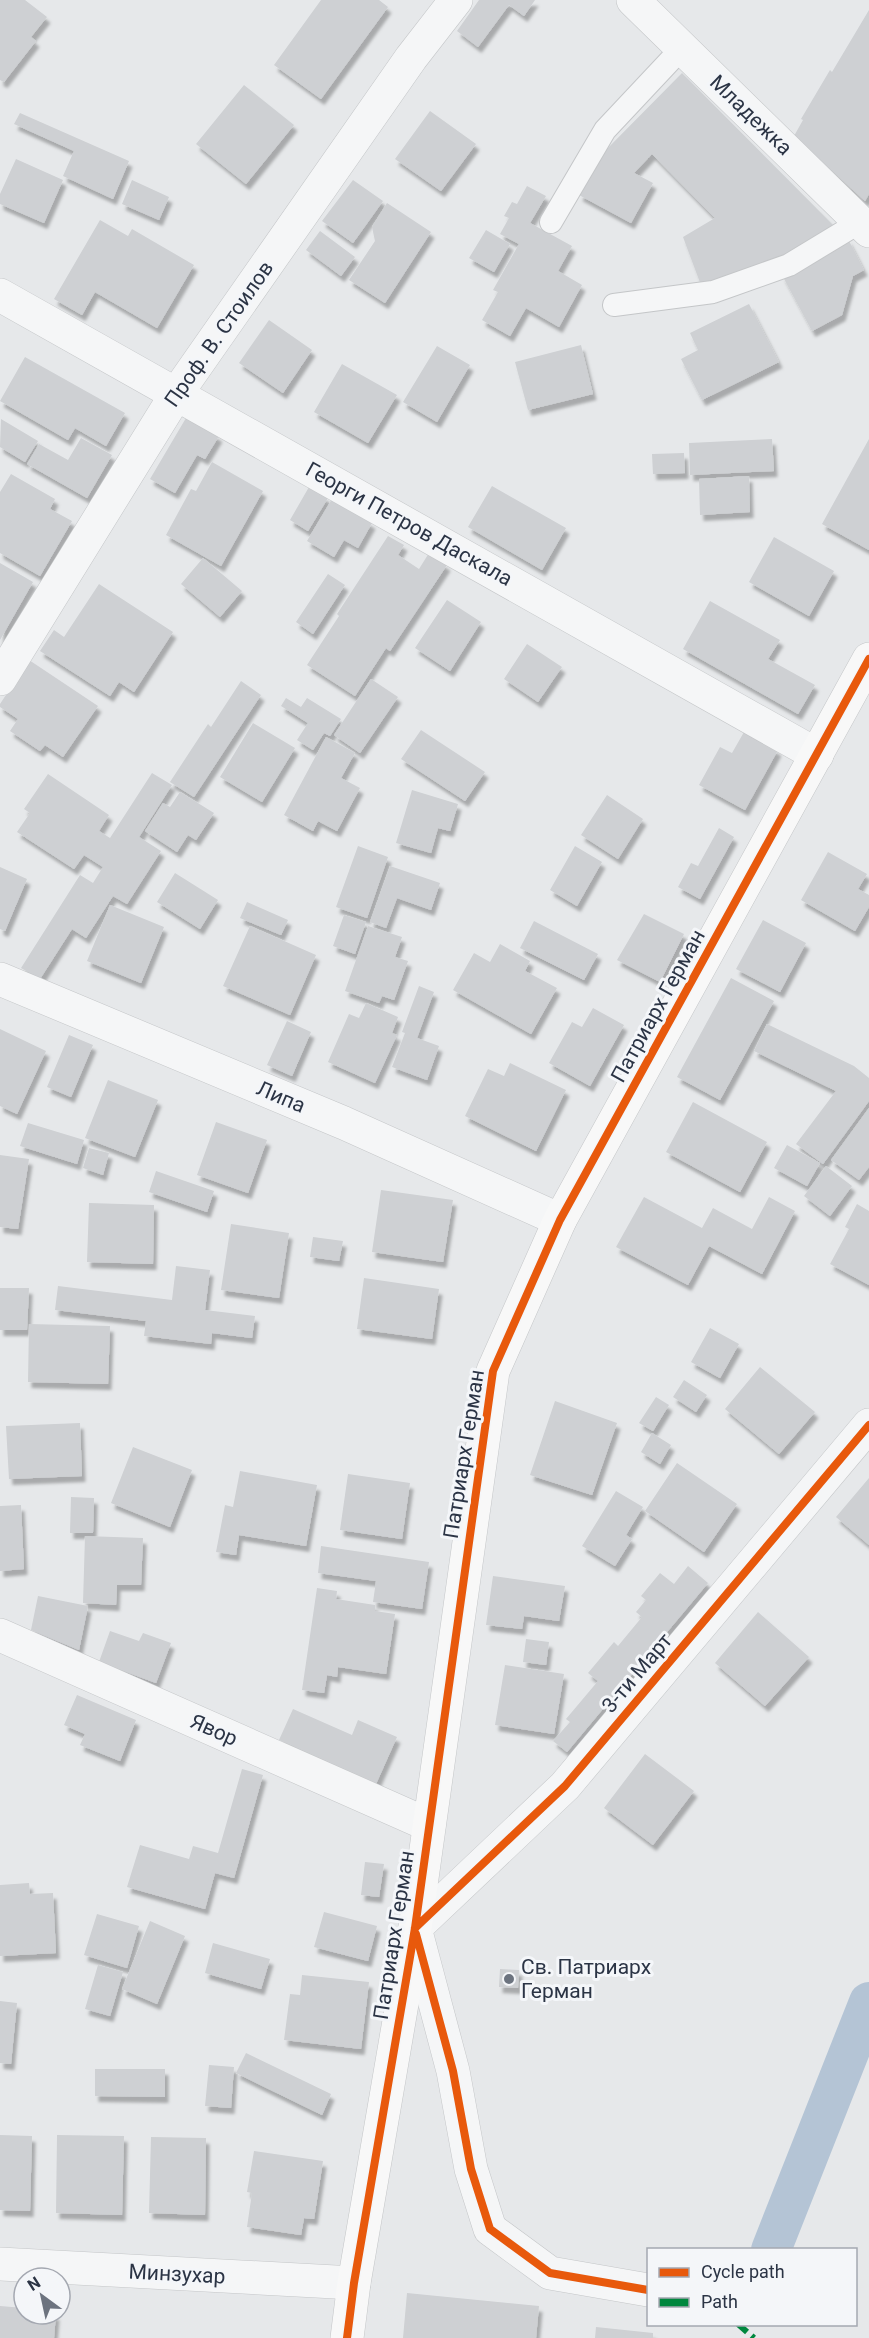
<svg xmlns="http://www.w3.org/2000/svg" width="869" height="2338" font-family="Roboto,sans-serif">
	<defs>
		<filter id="shadow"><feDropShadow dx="3.5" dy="6" stdDeviation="1.5" flood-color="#0004"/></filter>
	</defs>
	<rect width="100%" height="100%" fill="#e6e8ea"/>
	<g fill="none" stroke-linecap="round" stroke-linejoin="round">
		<path stroke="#b4c4d5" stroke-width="40" d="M771,2250L869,2002"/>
	</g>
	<path fill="#ced0d3" filter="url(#shadow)" d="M0,0H25L47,17L31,37L36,41L4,82L0,80Z
		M321,0H379L388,7L321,99L274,65Z
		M479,0H535L524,16L509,5L478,47L457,31Z
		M869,10V194L865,201L794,136L803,120L801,119L830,70L832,72Z
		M682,73L837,229L785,256L701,285L683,237L715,218L652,154L634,173L653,183L631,223L579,195L601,155Z
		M244,85L294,125L246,184L196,144Z
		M430,111L476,144L441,191L395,159Z
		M20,113L129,161L113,199L63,176L74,151L14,124Z
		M16,159L63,180L44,223L0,204V194Z
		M132,180L169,197L159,220L122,204Z
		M353,180L383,201L353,243L322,221Z
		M527,186L546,196L530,223L572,246L558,271L582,285L559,327L526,308L510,336L482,320L498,292L493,290L519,244L500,234L509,218L504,216L512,202L517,204Z
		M387,203L431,232L385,303L349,280L375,241L372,227Z
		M100,220L128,236L132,229L194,265L157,328L95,292L82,315L54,299Z
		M486,230L510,244L494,272L469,258Z
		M320,231L355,257L341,276L306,250Z
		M848,239L864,270L853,276L842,315L812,331L782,275Z
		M749,304L779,362L702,400L681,359L698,350L690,333Z
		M269,320L312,350L283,393L239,363Z
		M581,345L593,394L528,410L515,362Z
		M437,346L470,365L437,422L403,402Z
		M25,357L125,413L106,446L75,428L68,440L0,401Z
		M342,364L397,395L368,443L314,412Z
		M186,418L219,436L205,459L197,455L175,493L150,479Z
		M1,419L38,441L25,462L0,447Z
		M81,438L112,455L87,498L27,464L39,444L68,460Z
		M772,439L774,471L690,475L689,443Z
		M869,439V550L822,524Z
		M684,453L685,473L653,474L652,454Z
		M212,462L263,491L221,566L166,535L191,489L196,491Z
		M11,474L55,499L50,509L72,521L40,576L0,553V492Z
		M749,476L750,512L700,515L699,479Z
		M492,486L566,528L542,570L468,527Z
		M309,487L328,498L308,531L290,520Z
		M332,499L372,523L358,548L344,540L334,557L307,541Z
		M388,536L404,545L398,555L419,569L429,553L447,565L390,651L386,648L355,696L307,665L339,616L337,614Z
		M774,537L834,571L809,616L749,582Z
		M203,558L242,591L220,617L181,584Z
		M0,563L33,582L0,640Z
		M328,574L345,585L313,634L296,622Z
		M99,584L173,632L134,692L119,682L110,696L40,651L54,630L64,637Z
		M447,600L481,622L450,671L415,648Z
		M710,601L780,640L768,659L815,685L798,714L683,649Z
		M527,644L562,667L538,702L504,679Z
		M29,660L98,706L63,757L45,745L40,751L10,731L18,719L0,707V704Z
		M371,679L398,697L360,753L334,735Z
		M241,681L261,695L194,797L170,782L208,724L211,727Z
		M286,698L301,707L307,698L341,719L330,736L324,733L313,750L297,740L308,723L281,706Z
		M253,723L295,748L262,802L220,777Z
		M421,730L485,772L465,801L401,759Z
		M744,732L778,750L745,810L699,785L720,747L732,753Z
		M326,737L355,753L341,778L360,788L337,831L318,821L313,831L284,815Z
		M152,773L172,785L139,837L161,851L127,904L113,896L86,938L72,929L40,979L21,968L80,875L93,883L103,867L84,855L74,869L17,832L30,813L24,809L48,774L109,815L99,831L110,838Z
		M412,790L458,804L450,831L438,828L431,853L396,843Z
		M180,792L214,813L196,840L188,835L177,852L145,831L163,803L170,807Z
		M607,795L643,819L618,859L581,835Z
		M719,828L734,837L700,899L678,887L691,863L698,866Z
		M358,846L388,857L367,918L336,907Z
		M575,846L602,862L577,906L550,890Z
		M828,852L867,874L858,889L869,895V907L855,931L801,900Z
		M390,866L440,883L431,910L397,898L386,928L370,922Z
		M0,867L27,879L5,931L0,929Z
		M175,873L218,900L200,929L157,902Z
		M247,902L288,920L281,935L240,918Z
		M110,905L164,927L141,983L87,961Z
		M644,914L684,934L660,982L617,960Z
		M344,915L366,922L355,954L333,946Z
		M763,920L806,943L780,992L736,969Z
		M534,921L598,954L584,980L520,948Z
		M250,926L316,955L290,1015L223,986Z
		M368,926L402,937L395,957L408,961L394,1000L382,996L379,1003L345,991Z
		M500,944L530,961L525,971L557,988L531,1034L453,990L474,953L490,962Z
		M731,978L774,1001L720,1100L677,1077Z
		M419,986L434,992L417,1038L439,1046L427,1080L392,1067L405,1033L402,1032Z
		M366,1003L398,1017L392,1033L397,1035L375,1083L328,1062L349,1014L359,1018Z
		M593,1008L624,1025L590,1086L549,1063L572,1022L582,1027Z
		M287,1021L311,1032L292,1076L267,1065Z
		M767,1024L854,1066L869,1078V1101L823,1164L796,1144L836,1091L754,1051Z
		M0,1029L46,1051L17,1114L0,1106Z
		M69,1035L93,1045L71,1097L47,1087Z
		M510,1063L566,1090L536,1151L465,1116L488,1069L504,1076Z
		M108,1080L158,1100L135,1157L85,1138Z
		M693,1102L767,1142L740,1192L666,1152Z
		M869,1108V1167L859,1180L831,1160Z
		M216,1122L267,1140L248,1193L197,1175Z
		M28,1123L84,1140L77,1164L20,1146Z
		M787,1145L820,1163L807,1186L774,1168Z
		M89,1148L109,1153L103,1175L83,1168Z
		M0,1155L29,1159L18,1229L0,1227Z
		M826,1166L852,1186L830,1216L804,1196Z
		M156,1171L214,1191L207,1212L149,1192Z
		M381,1190L453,1200L443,1262L372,1252Z
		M644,1197L702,1228L713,1208L752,1229L769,1197L795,1211L762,1274L709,1246L688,1285L616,1247Z
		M89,1203L154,1205L153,1264L87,1262Z
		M857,1204L869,1211V1285L830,1264L849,1229L845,1227Z
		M231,1224L289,1233L279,1298L221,1290Z
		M313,1237L343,1241L339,1261L310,1257Z
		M176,1266L210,1270L205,1310L255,1316L252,1338L212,1333L211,1344L144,1336L146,1321L55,1310L58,1286L172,1300Z
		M364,1278L439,1289L432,1339L357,1329Z
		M0,1288H29L27,1330H0Z
		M29,1324L110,1326L108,1384L28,1382Z
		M710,1328L739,1344L720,1378L691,1362Z
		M760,1367L815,1412L779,1454L725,1409Z
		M684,1380L707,1395L696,1412L673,1397Z
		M656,1397L669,1405L653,1431L639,1423Z
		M555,1401L617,1423L592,1495L530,1475Z
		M80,1423L82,1476L9,1479L6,1426Z
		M652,1433L671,1445L660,1464L641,1452Z
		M133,1447L192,1470L170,1527L111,1503Z
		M677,1463L737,1504L704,1552L645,1511Z
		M240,1471L317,1485L306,1546L239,1535L236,1555L216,1552L225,1505L233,1507Z
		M348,1474L410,1483L402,1539L340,1530Z
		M869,1478V1545L836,1517Z
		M616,1491L643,1507L626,1535L632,1539L615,1566L582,1546Z
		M71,1497L94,1498L93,1533H70Z
		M21,1505L24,1569L0,1571V1506Z
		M85,1536L143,1538L141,1585H117L116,1605L83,1603Z
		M321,1546L429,1562L422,1609L373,1602L376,1581L318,1573Z
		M688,1566L708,1583L567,1752L553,1741L570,1722L566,1719L598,1681L588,1673L614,1642L618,1646L642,1617L636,1612L646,1600L641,1596L660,1573L674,1584Z
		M493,1576L565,1586L559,1621L524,1616L522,1629L486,1625Z
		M317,1588L337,1591L336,1599L375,1605V1611L395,1614L386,1674L338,1667L337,1677L327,1675L324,1693L302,1690Z
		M38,1596L88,1606L79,1650L31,1630Z
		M758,1612L809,1657L765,1706L715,1663Z
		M110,1631L139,1641L143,1633L171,1643L156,1683L99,1662Z
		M526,1639L549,1642L546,1665L523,1662Z
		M505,1665L564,1674L554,1734L495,1725Z
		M77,1695L136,1720L120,1761L80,1745L85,1734L64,1725Z
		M293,1709L352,1735L358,1720L397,1737L376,1784L279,1740Z
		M645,1754L694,1791L653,1845L604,1808Z
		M242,1769L263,1775L234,1878L215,1873L205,1909L127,1887L140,1845L189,1859L193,1846L218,1853Z
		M365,1862L384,1864L379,1897L361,1895Z
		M29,1883L30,1894L53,1893L56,1953L0,1956V1885Z
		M324,1912L377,1926L368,1961L314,1947Z
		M97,1914L139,1926L127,1968L84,1955Z
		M150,1921L185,1936L157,2004L122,1989Z
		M213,1943L270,1959L261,1989L205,1973Z
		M98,1965L123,1972L110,2016L85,2009Z
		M500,1969L519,1970L518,1988L499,1987Z
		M302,1975L369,1982L361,2049L284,2040L290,1994L300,1995Z
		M0,2001L17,2003L11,2064L0,2063Z
		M246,2053L331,2094L322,2115L236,2073Z
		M209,2065L234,2067L231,2108L205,2106Z
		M95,2069H165V2097L95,2096Z
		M0,2135L32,2136L30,2211L0,2210Z
		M57,2135L124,2136L122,2215L56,2213Z
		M151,2137L206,2138L205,2215L149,2213Z
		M254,2151L323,2161L314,2219L304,2218L301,2235L247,2227L252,2193L247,2192Z
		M407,2293L539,2306L536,2338H403Z
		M0,2306L24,2308V2314H56L54,2338H0Z
		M596,2327L653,2333V2338H595Z"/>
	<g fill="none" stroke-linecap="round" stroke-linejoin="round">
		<defs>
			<path id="lane" d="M551,222L605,130L682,48
				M614,305L713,292L789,265L860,222"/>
			<path id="street" d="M633,0L869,231
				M0,295L817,755
				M0,679L177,393L411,58L456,0
				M0,979L344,1123L560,1220
				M0,1635L429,1825
				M0,2264L354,2283
				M648,2290L550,2273L490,2229L471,2169L453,2071L415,1928L565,1786L869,1425"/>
			<path id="secondary" d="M347,2338L354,2283L415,1928L493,1371L560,1220L869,659"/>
		</defs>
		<use href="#lane" stroke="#c4c6c8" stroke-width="24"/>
		<use href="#street" stroke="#c4c6c8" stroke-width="34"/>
		<use href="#secondary" stroke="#c4c6c8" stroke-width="34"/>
		<use href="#lane" stroke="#f5f6f7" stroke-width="22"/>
		<use href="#street" stroke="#f5f6f7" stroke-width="33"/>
		<use href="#secondary" stroke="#f8f8f8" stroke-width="33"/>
		<path stroke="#00873e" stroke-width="6" stroke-dasharray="12 6" stroke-linecap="butt" d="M738,2324L754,2338"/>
		<defs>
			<path id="cycleway" d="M415,1928L565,1786L869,1425
				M416,1934L453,2071L471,2169L490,2229L550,2273L648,2290
				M347,2338L354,2283L415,1928L493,1371L560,1220L869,659"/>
		</defs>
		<use href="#cycleway" stroke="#f4f6f9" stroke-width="11"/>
		<use href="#cycleway" stroke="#e8590c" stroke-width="8"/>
	</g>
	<circle fill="#6c737f" stroke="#f4f6f9" stroke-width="2" cx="509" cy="1979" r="6"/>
	<g text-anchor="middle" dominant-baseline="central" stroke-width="6" stroke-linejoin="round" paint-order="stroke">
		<g font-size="21" fill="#2b3445" stroke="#f4f6f9">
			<text transform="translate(751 115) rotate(44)">Младежка</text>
			<text transform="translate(219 334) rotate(-55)">Проф. В. Стоилов</text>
			<text transform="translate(409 524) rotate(29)">Георги Петров Даскала</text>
			<text transform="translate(658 1006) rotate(-61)">Патриарх Герман</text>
			<text transform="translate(281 1097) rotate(23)">Липа</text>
			<text transform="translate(464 1454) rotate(-81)">Патриарх Герман</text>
			<text transform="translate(637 1673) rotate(-50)">3-ти Март</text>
			<text transform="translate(214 1730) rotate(24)">Явор</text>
			<text transform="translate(394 1935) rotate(-81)">Патриарх Герман</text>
			<text transform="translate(177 2274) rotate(3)">Минзухар</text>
		</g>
		<g font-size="21" fill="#2b3445" stroke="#f4f6f9" text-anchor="start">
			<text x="521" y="1967">Св. Патриарх<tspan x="521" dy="24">Герман</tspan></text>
		</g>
	</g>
	<rect x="647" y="2248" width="210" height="78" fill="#f4f6f9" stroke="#a4a8b1" stroke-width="1.5"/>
	<rect x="659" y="2268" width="30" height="9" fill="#e8590c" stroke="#a4a8b1" stroke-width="1.5"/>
	<text x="701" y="2278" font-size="18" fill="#2b3445">Cycle path</text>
	<rect x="659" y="2298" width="30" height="9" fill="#00873e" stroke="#a4a8b1" stroke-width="1.5"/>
	<text x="701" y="2308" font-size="18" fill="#2b3445">Path</text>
	<g transform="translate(42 2296) rotate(327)"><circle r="28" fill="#f4f6f9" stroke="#a4a8b1" stroke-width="1.5"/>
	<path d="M0-4.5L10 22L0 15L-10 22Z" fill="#6c737f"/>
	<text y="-9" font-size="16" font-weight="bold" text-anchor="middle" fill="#2b3445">N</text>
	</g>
</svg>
